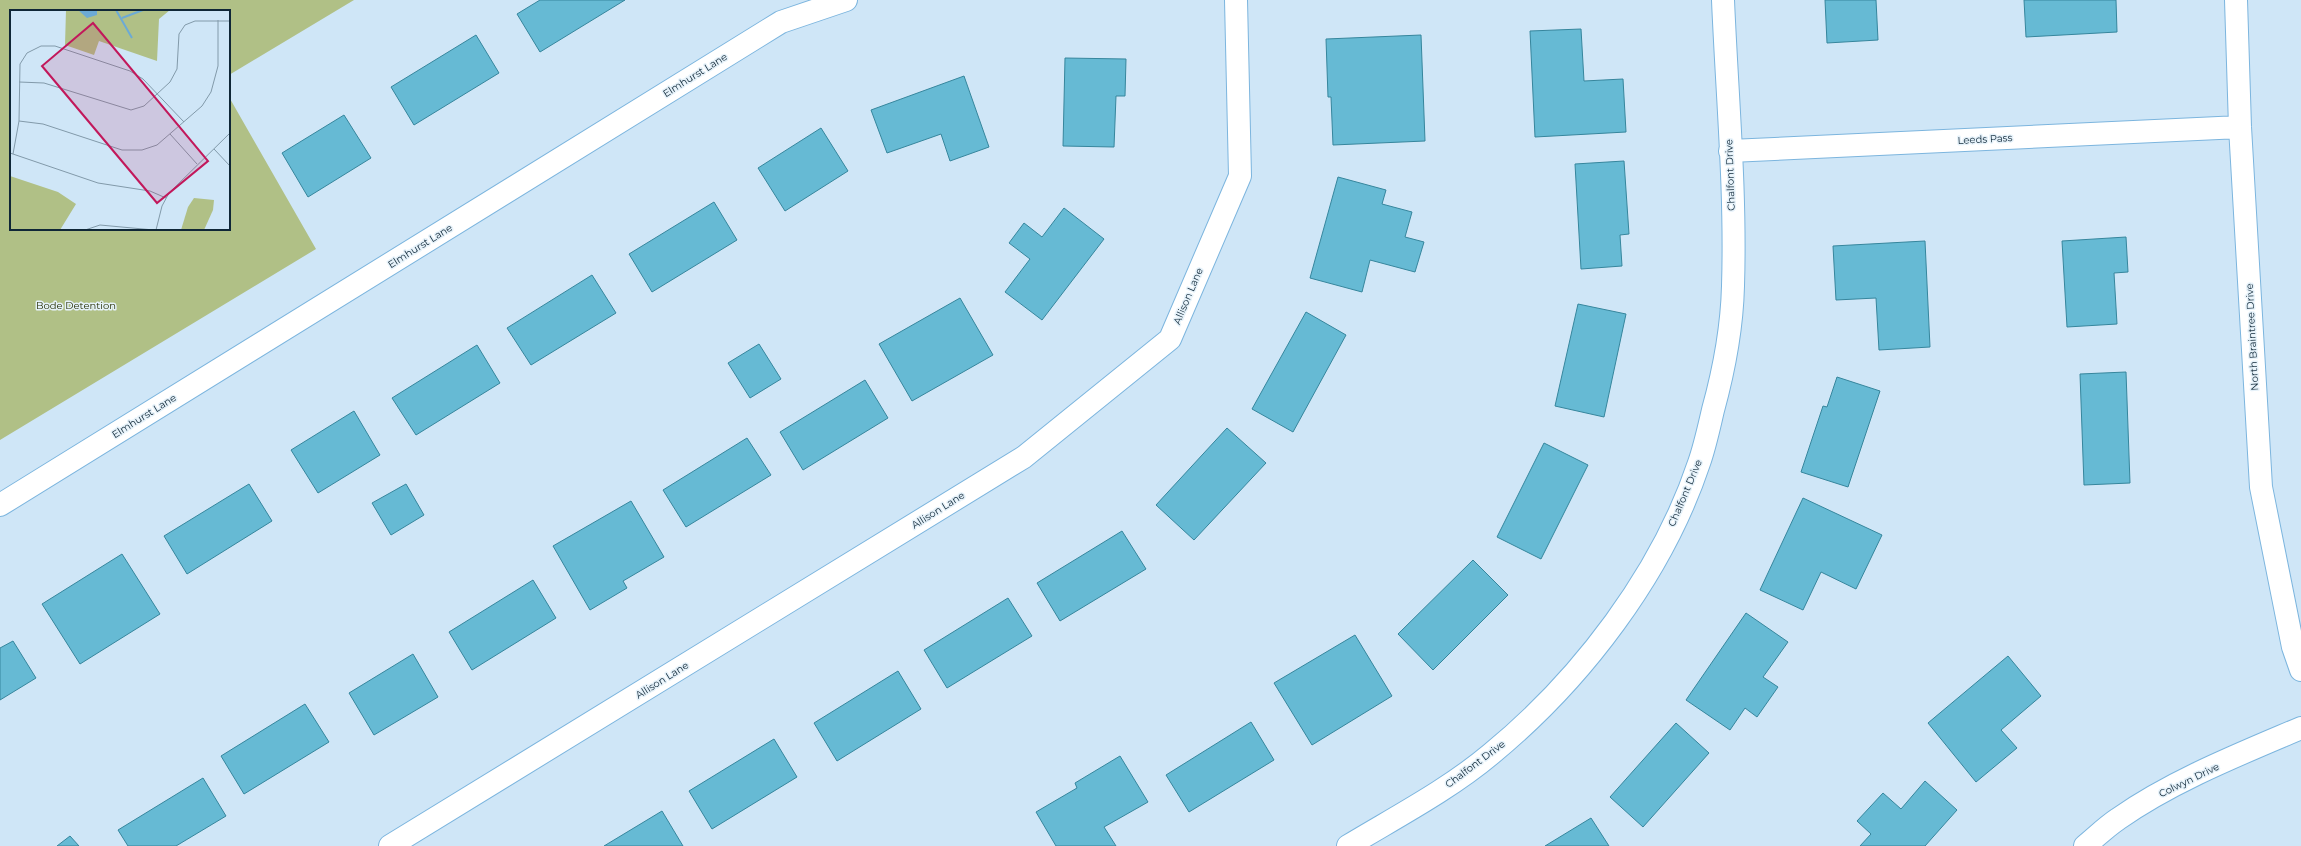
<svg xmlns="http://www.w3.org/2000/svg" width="2301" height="846" font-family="Montserrat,sans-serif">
	<rect width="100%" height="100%" fill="#cfe6f7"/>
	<path fill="#b0c086" d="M0,0H354L229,75V11H11V229H229V97L316,249L0,440Z"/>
	<path fill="#66bad4" stroke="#36869d" d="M540,0H625L540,52L517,14Z
		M1825,0H1876L1878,40L1827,43Z
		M2024,0H2116L2117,32L2026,37Z
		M1581,29L1584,81L1623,79L1626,132L1535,137L1530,31Z
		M476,35L499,73L414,125L391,87Z
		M1421,35L1425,141L1333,145L1331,97H1328L1326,39Z
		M1065,58L1126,59L1125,96H1116L1114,147L1063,146Z
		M964,76L989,147L950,161L941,134L887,153L871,110Z
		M344,115L371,158L308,197L282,153Z
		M821,128L848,171L785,211L758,168Z
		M1624,161L1629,234L1620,235L1622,266L1581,269L1575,164Z
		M1338,177L1386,190L1382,204L1412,212L1405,237L1424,242L1415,272L1370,260L1362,292L1310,278Z
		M714,202L737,240L652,292L629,254Z
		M1064,208L1104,239L1042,320L1005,292L1030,259L1009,243L1024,223L1042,237Z
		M2126,237L2128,272L2114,273L2117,324L2067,327L2062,241Z
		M1925,241L1930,347L1879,350L1876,298L1836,300L1833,246Z
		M592,275L616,313L531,365L507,328Z
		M960,298L993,355L912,401L879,344Z
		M1578,304L1626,314L1604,417L1555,406Z
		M1306,312L1346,335L1293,432L1252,409Z
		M759,344L781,379L750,398L728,363Z
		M477,345L500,383L416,435L392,398Z
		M2126,372L2130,483L2084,485L2080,374Z
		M1837,377L1880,391L1848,487L1801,472L1823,406L1827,407Z
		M865,380L888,418L803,470L780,432Z
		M354,411L380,455L318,493L291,450Z
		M1227,428L1266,463L1194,540L1156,505Z
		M747,438L771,475L686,527L663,490Z
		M1544,443L1588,465L1541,559L1497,537Z
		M249,484L272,521L187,574L164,536Z
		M406,484L424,515L391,535L372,503Z
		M1803,498L1882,535L1856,589L1821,572L1803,610L1760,590Z
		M631,501L664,557L623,581L627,588L590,610L553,546Z
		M1122,531L1146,569L1060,621L1037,583Z
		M122,554L160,614L80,664L42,604Z
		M1473,560L1508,595L1433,670L1398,634Z
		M533,580L556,618L472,670L449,632Z
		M1008,598L1032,636L947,688L924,650Z
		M1746,613L1788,642L1763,677L1778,687L1757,717L1745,708L1730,730L1686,700Z
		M1355,635L1392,696L1312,745L1274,683Z
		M13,641L36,678L0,700V648Z
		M413,654L438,697L374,735L349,693Z
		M2008,656L2041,696L2001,730L2017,748L1976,782L1928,723Z
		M898,671L921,709L837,761L814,723Z
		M305,704L329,742L244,794L221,756Z
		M1251,722L1274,760L1189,812L1166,775Z
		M1676,723L1709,753L1643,827L1610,797Z
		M774,739L797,777L712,829L689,791Z
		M1120,756L1148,802L1104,827L1116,846H1056L1036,812L1077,788L1075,783Z
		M203,778L226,816L176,846H128L118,830Z
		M1925,781L1957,810L1925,846H1860L1871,834L1857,821L1883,793L1901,809Z
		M662,811L683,846H604Z
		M1591,818L1609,846H1545Z
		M70,836L79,846H57Z"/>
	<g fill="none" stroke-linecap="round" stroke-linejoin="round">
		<defs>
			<path id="minor" d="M2236,0L2240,127L2261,487L2293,647L2301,670
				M1730,151L2240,127
				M0,505L781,22L846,0
				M390,846L1024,457L1170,339L1240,176L1236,0
				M1348,846C1396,817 1448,790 1491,754C1581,680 1662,574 1699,463C1705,446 1709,427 1713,410C1724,370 1732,327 1733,286C1736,191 1727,95 1723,0
				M2085,846C2096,837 2106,827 2118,819C2172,781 2240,754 2301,728"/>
		</defs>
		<use href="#minor" stroke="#7cb5de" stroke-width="24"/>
		<use href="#minor" stroke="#fff" stroke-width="22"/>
	</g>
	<g text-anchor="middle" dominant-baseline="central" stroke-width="3" stroke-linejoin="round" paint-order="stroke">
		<g font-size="10" fill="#0f2737" stroke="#e6f2fa">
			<text transform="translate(695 75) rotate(-32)">Elmhurst Lane</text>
			<text transform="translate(1985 139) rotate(-3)">Leeds Pass</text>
			<text transform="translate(1730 175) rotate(-92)">Chalfont Drive</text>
			<text transform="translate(420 246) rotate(-32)">Elmhurst Lane</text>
			<text transform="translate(1188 296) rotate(-67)">Allison Lane</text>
			<text transform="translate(2252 337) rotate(-93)">North Braintree Drive</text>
			<text transform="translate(144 416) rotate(-32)">Elmhurst Lane</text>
			<text transform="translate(1685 493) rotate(-67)">Chalfont Drive</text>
			<text transform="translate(938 510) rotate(-32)">Allison Lane</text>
			<text transform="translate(662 680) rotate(-32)">Allison Lane</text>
			<text transform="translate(1475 764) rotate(-37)">Chalfont Drive</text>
			<text transform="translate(2189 780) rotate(-26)">Colwyn Drive</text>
		</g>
		<g font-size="10" fill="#252f00" stroke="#e6f2fa">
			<text x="76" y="305">Bode Detention</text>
		</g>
	</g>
	<g transform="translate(10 10)">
		<rect width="220" height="220" fill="#cfe6f7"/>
		<path d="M184,188L204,190L203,200L194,220H171L178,197Z" fill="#b0c086"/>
		<path d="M56,0H160L149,9L147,51L89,31L84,45L55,35ZM0,166L48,182L66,194L50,220H0Z" fill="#b0c086"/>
		<path d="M68,0H87V5L77,8Z" fill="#6caad5"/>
		<path fill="none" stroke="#6caad5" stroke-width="2" d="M106,0L122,28M112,8L133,0"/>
		<path fill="none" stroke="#829aaa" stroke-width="1" d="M9,72L34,73L121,100L134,96L160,72L167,59L169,24L175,15L185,11H220M9,111L33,114L112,140H132L147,135L192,96L201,82L208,56V10M160,124L187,154M204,139L220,156M0,143L88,173L140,181L156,188M3,144L9,111L10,54L17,43L31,36H45L120,61L133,69L174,112M75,220L90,215L144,220M146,220L152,196L159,183L220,123"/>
		<path fill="#c2185b" fill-opacity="0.15" stroke="#c2185b" stroke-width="2" d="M83,13L198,151L147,193L32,56Z"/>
		<rect width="220" height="220" fill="none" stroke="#0f2737" stroke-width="2"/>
	</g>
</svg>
